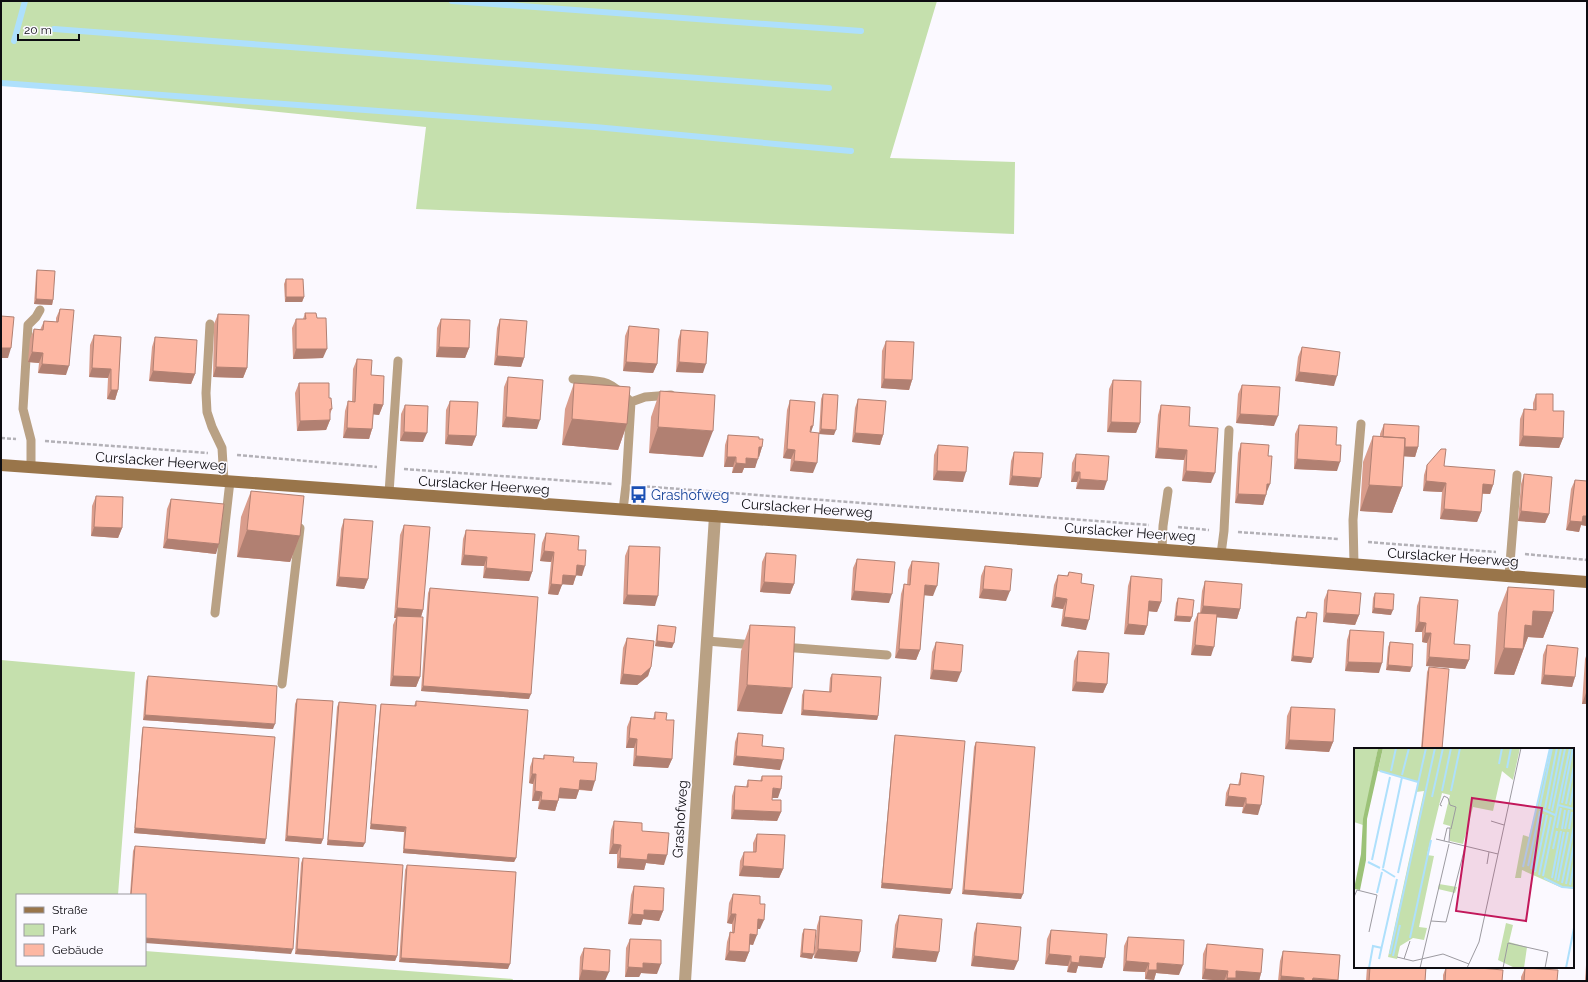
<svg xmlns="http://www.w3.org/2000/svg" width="1588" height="982" font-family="Raleway,sans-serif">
	<rect width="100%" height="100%" fill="#fbf9ff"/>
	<path fill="#c5e0ad" d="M1,1H937L890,158L1015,162L1014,234L416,209L426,127L1,84Z
		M1,660L135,672L118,895H17V965H145V951L513,979L512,981H1Z"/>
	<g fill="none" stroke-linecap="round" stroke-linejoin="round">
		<path stroke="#aee0fc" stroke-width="6" d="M452,1L861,31
			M54,29L829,88
			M14,41L25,1
			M1,83L595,127L851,151"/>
		<path stroke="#b3b1b7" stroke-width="2.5" stroke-dasharray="4 2" stroke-linecap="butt" d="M1,438L16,439
			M45,441L208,453
			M237,455L377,467
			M404,469L613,484
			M640,486L1149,525
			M1178,527L1209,530
			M1238,532L1339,539
			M1368,542L1496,552
			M1525,554L1587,560"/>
		<path stroke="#b9a184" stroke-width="9" d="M210,324L206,393L207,412L212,427L222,448L224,481
			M573,379C604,381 608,379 631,402L626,485L623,510
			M631,402L645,397L671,395
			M31,467V440L23,409L28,325L36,317L40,310
			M389,493L398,361
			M1162,550L1163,526L1168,491
			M1221,554L1224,531L1229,430
			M1354,564L1353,520L1361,424
			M1509,576L1517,475
			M215,613L230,481
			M707,641L754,645
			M783,647L887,655
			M282,684L300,528"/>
		<path stroke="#b9a184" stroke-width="12" d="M685,981L715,516"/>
		<path stroke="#99754a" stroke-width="12" d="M1,465L810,523L1587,582"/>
	</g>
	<path fill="#da9d8c" d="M37,270L53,300L52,305L34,304L36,274Z
		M286,279L304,297L302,302H285L284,284Z
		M60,309L66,375L38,373L39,363L28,362L30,339L34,329L40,330L44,321L56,322V318Z
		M305,313L317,318L323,358L293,359L292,328L296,319H303Z
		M218,314L247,368L243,378L213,377L214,324Z
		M441,319L469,348L465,358L436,357L437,328Z
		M500,319L524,358L521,367L494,365L497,328Z
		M629,326L657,364L653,373L623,371L625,336Z
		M681,330L703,373L676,372L678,340Z
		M94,335L121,337L118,390L115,400L107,399L108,378L89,377L90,345Z
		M155,337L195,374L191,384L149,381L152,347Z
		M886,341L912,380L909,390L881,388L882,351Z
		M1302,347L1334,386L1295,381L1298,357Z
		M357,359L371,375L383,405L379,415L373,414L372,429L369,439L343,438L345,411L348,401L352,402L353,369Z
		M508,377L537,429L502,427L504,387Z
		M1113,380L1140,423L1136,433L1107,432L1109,389Z
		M299,383L329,398L332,409L330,414V420L326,430L297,431L295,393Z
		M574,383L627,424L618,450L562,445L565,409Z
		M1242,385L1274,426L1236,423L1238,394Z
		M660,391L703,457L649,453L651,417Z
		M823,394L834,435L819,434L821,399Z
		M1536,394L1563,438L1559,448L1519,446L1520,419L1524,409L1533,410V403Z
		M858,399L883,435L880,445L852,442L855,408Z
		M790,400L813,426L811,432L813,473L790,471L791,459L783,458L787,410Z
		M450,401L476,436L472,446L445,444L446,410Z
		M405,405L423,442L400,441L401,414Z
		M1161,405L1211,483L1182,481L1184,460L1155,458L1158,415Z
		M1384,424L1418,447L1415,457L1404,456L1402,487L1392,513L1360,511L1363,462L1373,436L1380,437V434Z
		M1299,425L1336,445L1337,471L1294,469L1295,434Z
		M728,435L759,439L762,447L759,457L758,456L755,468H744L742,473H732L733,467H724L725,445Z
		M1241,443L1266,494L1263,505L1235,503L1238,453Z
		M938,445L963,482L933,480L934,455Z
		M1014,452L1038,487L1009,485L1011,461Z
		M1076,454L1104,490L1076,489L1077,482H1071L1072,463Z
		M1427,465L1444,466L1493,485L1490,494H1482L1481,512L1477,522L1440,519L1442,492L1423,491L1424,475Z
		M1524,474L1549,514L1545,523L1518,521L1521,484Z
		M1575,480L1587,490V526L1581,525L1579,532L1566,530L1571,489Z
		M251,491L300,536L290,562L237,557L241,517Z
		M96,496L122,528L118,538L91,536L92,506Z
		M171,499L216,554L163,548L167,509Z
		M344,519L368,579L364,589L336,586L341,529Z
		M404,525L423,610L421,617L420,677L416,687L390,686L393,625L396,618H394L400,535Z
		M466,530L532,572L529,581L483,578L484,566L461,565L463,539Z
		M546,533L578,550L582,576L576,575L573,585L562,584L558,595L548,594L551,562L540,561L542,543Z
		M629,546L655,606L623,604L625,556Z
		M766,553L794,584L790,594L760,592L762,562Z
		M857,559L889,603L851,600L853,568Z
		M912,561L933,596L924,595L920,650L916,660L895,658L901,594L904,584L907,585L908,570Z
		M985,566L1006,601L979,598L981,576Z
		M1069,572L1081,583L1086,630L1061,626L1063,609L1051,607L1054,585L1058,575L1067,576Z
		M1131,576L1161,602L1157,612L1149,611L1147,626L1144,635L1124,634L1128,586Z
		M1205,581L1240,609L1237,619L1217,617L1211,656L1191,655L1194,622L1198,613H1200L1202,591Z
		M1508,587L1553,612L1543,638L1528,637L1514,675L1494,674L1498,613Z
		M430,588L529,699L421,691L428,593Z
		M1328,590L1359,615L1355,625L1323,622L1324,600Z
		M1375,593L1391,615L1372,613L1373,598Z
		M1420,597L1454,644L1469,660L1465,669L1426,666L1427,643L1422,642V632H1415L1417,606Z
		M1178,598L1192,617L1190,622L1174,621L1176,603Z
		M1307,612L1313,658L1311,663L1291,661L1295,622L1297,617L1305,618Z
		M658,625L672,648L655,646L657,630Z
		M750,625L782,714L737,711L741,651Z
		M1350,630L1379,673L1345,671L1347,640Z
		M627,638L651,667L648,676L637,685L620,684L623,648Z
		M936,642L957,682L930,679L932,652Z
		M1390,642L1410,672L1386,670L1388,647Z
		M1547,645L1575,677L1572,687L1541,684L1543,655Z
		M1078,651L1107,684L1103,693L1072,691L1074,661Z
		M1587,653V704H1582L1585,659Z
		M1429,667L1442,749H1421L1427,672Z
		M832,674L878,716L877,720L801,715L802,695L804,690L829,692L830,678Z
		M148,676L273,729L143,720L146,681Z
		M297,699L323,839L321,844L285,841L295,704Z
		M416,701L516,858L514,862L403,853L404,832L370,829L380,708L381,704L414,706Z
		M339,702L363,847L327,845L337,707Z
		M1291,707L1333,742L1329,752L1285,749L1287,716Z
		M655,712L666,720L672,759L668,768L633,766L634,748H626L627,727L631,717L653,719Z
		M143,727L265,844L134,833L142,731Z
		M738,733L762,746L780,770L733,765L735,742Z
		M895,735L952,889L950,894L881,888L894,740Z
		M976,742L1021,899L962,894L974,747Z
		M544,755L573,762L592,791L579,790L576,799L559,798L555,811L538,809L539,801H532L533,784L529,783L530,767L533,758L543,759Z
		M1241,773L1258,815L1242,813L1243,807L1225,806L1226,793L1230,784L1238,785Z
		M762,776L778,798H772V800L781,812L777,821L731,819L732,796L735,786L746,787L748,780L760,781Z
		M614,821L642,831L664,865L646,863L644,870L617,868V854H609L611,830Z
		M757,834L783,869L779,878L739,876L740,861L744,852H753V843Z
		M135,846L291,954L145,895H130L133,851Z
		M303,858L397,956L395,961L295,954L301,863Z
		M407,865L508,969L399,962L405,870Z
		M634,886L663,911L659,921L643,919L641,925L628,924L631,895Z
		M733,894L760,904V929H757L753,945L749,944V952L745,962L725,960L727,942L730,932H732V924L727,923L729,903Z
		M899,915L936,962L892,958L895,925Z
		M820,916L857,962L814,958L817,926Z
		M977,923L1014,970L971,966L974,933Z
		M804,929L812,959L800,957L802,934Z
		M1051,930L1105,958L1102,968L1078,966L1076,973L1067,972L1068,966L1045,964L1047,939Z
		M1128,937L1179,975L1156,973L1154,980L1145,979V972L1123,971L1124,946Z
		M630,939L657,974L641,973L639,977H625L626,948Z
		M1207,944L1261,973L1259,981H1224L1202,979L1203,954Z
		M584,948L610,950L579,980L580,957Z
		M1283,951L1338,980L1337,981H1278L1280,961Z
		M1587,962V981H1585L1586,965Z
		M1367,967H1426L1425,981H1366Z
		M1446,967H1467L1502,981H1443V975Z
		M1525,968L1557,981H1521V977Z"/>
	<path fill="#b18072" d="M286,297H304L302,302H285Z
		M36,299L53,300L52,305L34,304Z
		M439,347L469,348L465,358L436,357Z
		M2,348H11L8,358H1Z
		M296,349H327L323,358L293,359Z
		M32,352L43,353L39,363L28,362Z
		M497,356L524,358L521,367L494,365Z
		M626,362L657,364L653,373L623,371Z
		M679,362L706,364L703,373L676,372Z
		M42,364L69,366L66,375L38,373Z
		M216,367L247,368L243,378L213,377Z
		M92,368L111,369L108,378L89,377Z
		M153,371L195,374L191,384L149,381Z
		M1299,372L1337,376L1334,386L1295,381Z
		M884,379L912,380L909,390L881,388Z
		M111,390H118L115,400L107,399Z
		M374,404L383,405L379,415L370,414Z
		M1240,414L1278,416L1274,426L1236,423Z
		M506,417L540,420L537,429L502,427Z
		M572,419L627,424L618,450L562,445Z
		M330,420L326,430L297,431L300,421Z
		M1111,422L1140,423L1136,433L1107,432Z
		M811,426H813L810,435Z
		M658,427L713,431L703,457L649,453Z
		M347,428L372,429L369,439L343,438Z
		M821,429L836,430L834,435L819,434Z
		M404,432L427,433L423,442L400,441Z
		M855,433L883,435L880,445L852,442Z
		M448,435L476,436L472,446L445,444Z
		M1523,436L1563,438L1559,448L1519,446Z
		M1383,446L1418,447L1415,457L1380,455Z
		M759,447H762L759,457L755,456Z
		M1158,448L1187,450L1184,460L1155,458Z
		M787,449L795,450L791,459L783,458Z
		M727,457H736L733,467H724Z
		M746,458L758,459L755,468H744L742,473H732L736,463Z
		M1297,459L1340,462L1337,471L1294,469Z
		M794,461L817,463L813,473L790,471Z
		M937,471L966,472L963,482L933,480Z
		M1186,471L1215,473L1211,483L1182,481Z
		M1075,472H1080L1077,482H1071Z
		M1012,476L1041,478L1038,487L1009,485Z
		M1080,479L1107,481L1104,490L1076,489Z
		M1426,481L1446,483L1442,492L1423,491Z
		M1267,484H1270L1266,494Z
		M1483,484L1493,485L1490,494L1480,493Z
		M1369,485L1402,487L1392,513L1360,511Z
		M1238,494L1266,495L1263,505L1235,503Z
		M1444,509L1481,512L1477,522L1440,519Z
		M1521,511L1549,514L1545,523L1518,521Z
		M1583,516H1587V526L1581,525L1579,532L1566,530L1570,521Z
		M94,527L122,528L118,538L91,536Z
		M247,530L300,536L290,562L237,557Z
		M167,539L219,544L216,554L163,548Z
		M544,551L554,552L551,562L540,561Z
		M464,555L487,557L484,566L461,565Z
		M577,565L585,566L582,576L574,575Z
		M486,568L532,572L529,581L483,578Z
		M563,575L576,576L573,585L559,584Z
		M339,577L368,579L364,589L336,586Z
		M764,582L794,584L790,594L760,592Z
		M551,584L562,585L558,595L548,594Z
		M925,585L937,586L933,596L922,595Z
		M983,589L1010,591L1006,601L979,598Z
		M854,591L892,594L889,603L851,600Z
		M627,595L658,596L655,606L623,604Z
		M1055,597L1067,599L1063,609L1051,607Z
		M1149,601L1161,602L1157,612L1146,611Z
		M1203,606L1240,609L1237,619L1200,616Z
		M397,608L423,610L420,620L397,616L396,618H394Z
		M1374,608L1393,610L1391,615L1372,613Z
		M1533,611L1553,612L1543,638L1528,637L1514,675L1494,674L1504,648L1525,625Z
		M1326,613L1359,615L1355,625L1323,622Z
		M1176,616L1192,617L1190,622L1174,621Z
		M1064,617L1089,620L1086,630L1061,626Z
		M1419,622L1426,623L1422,632H1415Z
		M1128,624L1147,626L1144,635L1124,634Z
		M1425,633H1431L1427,643L1422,642Z
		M657,641L674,643L672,648L655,646Z
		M1195,645L1214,647L1211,656L1191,655Z
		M899,649L920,650L916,660L895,658Z
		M1293,656L1313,658L1311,663L1291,661Z
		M1429,657L1469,660L1465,669L1426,666Z
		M1348,662L1382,663L1379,673L1345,671Z
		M1388,665L1412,667L1410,672L1386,670Z
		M651,667L648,676L637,685L620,684L623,674Z
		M933,670L961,672L957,682L930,679Z
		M1544,675L1575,677L1572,687L1541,684Z
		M393,676L420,677L416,687L390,686Z
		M1076,682L1107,684L1103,693L1072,691Z
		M747,685L792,688L782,714L737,711Z
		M423,686L531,694L529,699L421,691Z
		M1587,690V704H1582Z
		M803,710L878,716L877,720L801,715Z
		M145,715L275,724L273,729L143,720Z
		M629,738L637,739L634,748H626Z
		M1289,740L1333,742L1329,752L1285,749Z
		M636,756L672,759L668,768L633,766Z
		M736,756L783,760L780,770L733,765Z
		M532,774H536L533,784L529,783Z
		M580,780L595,781L592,791L577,789Z
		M560,788L579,790L576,799L556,798Z
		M773,788L781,789L778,798H769Z
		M535,791L542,792L539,801H532Z
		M1228,796L1246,798L1243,807L1225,806Z
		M541,800L558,801L555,811L538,809Z
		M1246,804L1261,805L1258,815L1242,813Z
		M734,810L781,812L777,821L731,819Z
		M371,824L406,827L404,832L370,829Z
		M135,828L266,839L265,844L134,833Z
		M287,836L323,839L321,844L285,841Z
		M328,840L365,843L363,847L327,845Z
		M613,844L621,845L617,854H609Z
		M404,849L516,858L514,862L403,853Z
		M648,854L667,855L664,865L646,863L644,870L617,868L620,858Z
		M743,866L783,869L779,878L739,876Z
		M882,883L952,889L950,894L881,888Z
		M964,890L1023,894L1021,899L962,894Z
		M644,910L663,911L659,921L643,919L641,925L628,924L632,914Z
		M731,914H736L732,924L727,923Z
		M758,919L764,920L760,929H755Z
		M750,934L757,935L753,945L747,944Z
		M145,938L293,949L291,954L145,943Z
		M895,948L939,952L936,962L892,958Z
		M297,949L397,956L395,961L295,954Z
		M818,949L860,952L857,962L814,958Z
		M729,951L749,952L745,962L725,960Z
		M802,953L814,954L812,959L800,957Z
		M1049,954L1071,956L1068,966L1045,964Z
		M974,956L1018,961L1014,970L971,966Z
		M1080,956L1105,958L1102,968L1078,966L1076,973L1067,972L1071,962Z
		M401,958L510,964L508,969L399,962Z
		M1126,961L1149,963L1145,972L1123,971Z
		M643,963L661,964L657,974L641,973L639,977H625L628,967Z
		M1157,963L1183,965L1179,975L1156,973L1154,980L1145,979L1148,970Z
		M1205,969L1228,971L1224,981L1202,979Z
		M582,970L609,972L605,981L579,980Z
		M1236,971L1261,973L1259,981H1226L1227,978Z
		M1281,976L1304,978L1303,981H1280Z
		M1313,978L1338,980L1337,981H1312Z"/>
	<path fill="#fdb7a3" stroke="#b18072" d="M37,270L55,271L53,300L36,299Z
		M286,279H303L304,297H286Z
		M60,309L74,310L69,366L42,364L43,353L32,352L34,329L43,330L44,321L58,322Z
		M305,313H316L317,318H326L327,349H296V319H306Z
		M218,314L249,315L247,368L216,367Z
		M1,316L14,317L11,348H2L1,364Z
		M441,319L470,320L469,348L439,347Z
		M500,319L527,321L524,358L497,356Z
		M629,326L659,329L657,364L626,362Z
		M681,330L708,332L706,364L679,362Z
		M94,335L121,337L118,390H111V369L92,368Z
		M155,337L197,340L195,374L153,371Z
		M886,341L914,342L912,380L884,379Z
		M1302,347L1340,352L1337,376L1299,372Z
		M357,359L372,360L371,375L384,376L383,405L374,404L372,429L347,428L348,401L355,402Z
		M508,377L543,380L540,420L506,417Z
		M1113,380L1141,381L1140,423L1111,422Z
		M299,383H329V398H331L332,409H330V420L300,421Z
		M574,383L630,387L627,424L572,419Z
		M1242,385L1280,387L1278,416L1240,414Z
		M660,391L715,395L713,431L658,427Z
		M823,394L838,395L836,430L821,429Z
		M1536,394H1553V411H1564L1563,438L1523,436L1524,409L1536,410Z
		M858,399L886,401L883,435L855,433Z
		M790,400L815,402L813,426H811L810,432L819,433L817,463L794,461L795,450L787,449Z
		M450,401L478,402L476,436L448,435Z
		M405,405L428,406L427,433L404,432Z
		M1161,405L1190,407L1189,426L1218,428L1215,473L1186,471L1187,450L1158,448Z
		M1384,424L1419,426L1418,447H1405V438L1383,437Z
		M1299,425L1337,427L1336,445H1341L1340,462L1297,459Z
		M728,435L759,437V439H763L762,447H759L758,459L746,458V464L736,463V457H727Z
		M1373,436L1405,438L1402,487L1369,485Z
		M1241,443L1269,445L1268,456H1272L1270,484H1267L1266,495L1238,494Z
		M938,445L968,447L966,472L937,471Z
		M1441,449H1446L1444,466L1495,470L1493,485L1483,484L1481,512L1444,509L1446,483L1426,481L1427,465Z
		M1014,452L1043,453L1041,478L1012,476Z
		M1076,454L1109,456L1107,481L1080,479V472H1075Z
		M1524,474L1552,477L1549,514L1521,511Z
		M1575,480L1587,481V516H1583L1582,522L1570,521Z
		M251,491L304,496L300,536L247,530Z
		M96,496L123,497L122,528L94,527Z
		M171,499L224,504L219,544L167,539Z
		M344,519L373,521L368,579L339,577Z
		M404,525L430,527L423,610L397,608Z
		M466,530L535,534L532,572L486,568L487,557L464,555Z
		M546,533L579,536L578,550H586L585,566L577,565L576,576L563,575L562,585L551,584L554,552L544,551Z
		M629,546L660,547L658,596L627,595Z
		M766,553L796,555L794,584L764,582Z
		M857,559L895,562L892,594L854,591Z
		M912,561L939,563L937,586L925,585L920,650L899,649L904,584L910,585Z
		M985,566L1012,569L1010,591L983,589Z
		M1069,572L1082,574L1081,583L1094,585L1089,620L1064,617L1067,599L1055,597L1058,575L1068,576Z
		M1131,576L1162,579L1161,602L1149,601L1147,626L1128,624Z
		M1205,581L1242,584L1240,609L1203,606Z
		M1508,587L1554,590L1553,612L1533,611L1532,626L1525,625L1523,649L1504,648Z
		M430,588L538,597L531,694L423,686Z
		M1328,590L1361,593L1359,615L1326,613Z
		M1375,593L1394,594L1393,610L1374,608Z
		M1420,597L1458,600L1454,644L1470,645L1469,660L1429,657L1431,633H1425L1426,623L1419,622Z
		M1178,598L1194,600L1192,617L1176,616Z
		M1307,612L1317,613L1313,658L1293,656L1297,617L1306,618Z
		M1198,613L1217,614L1214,647L1195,645Z
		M397,616L423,617L420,677L393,676Z
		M658,625L676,627L674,643L657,641Z
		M750,625L795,627L792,688L747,685Z
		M1350,630L1384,632L1382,663L1348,662Z
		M627,638L654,641L651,667L641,676L623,674Z
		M936,642L963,645L961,672L933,670Z
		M1390,642L1413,644L1412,667L1388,665Z
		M1547,645L1578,648L1575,677L1544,675Z
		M1078,651L1109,653L1107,684L1076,682Z
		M1429,667L1449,669L1442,749H1422Z
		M832,674L881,677L878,716L803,710L804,690L831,692Z
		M148,676L277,686L275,724L145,715Z
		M297,699L333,701L323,839L287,836Z
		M416,701L528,710L516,858L404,849L406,827L371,824L381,704L416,706Z
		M339,702L376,705L365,843L328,840Z
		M1291,707L1335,709L1333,742L1289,740Z
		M655,712L667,713L666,720H674L672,759L636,756L637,739L629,738L631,717L655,719Z
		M143,727L275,737L266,839L135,828Z
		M738,733L763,735L762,746L784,748L783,760L736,756Z
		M895,735L965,741L952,889L882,883Z
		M976,742L1035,747L1023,894L964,890Z
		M544,755L574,757L573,762L597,763L595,781L580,780L579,790L560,788L558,801L541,800L542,792L535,791L536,774H532L533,758L544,759Z
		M1241,773L1264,776L1261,805L1246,804V798L1228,796L1230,784L1240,785Z
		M762,776H782L781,789L773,788L772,800H781V812L734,810L735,786L748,787V780L762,781Z
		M614,821L642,823V831L669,833L667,855L648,854L647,860L620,858L621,845L613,844Z
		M757,834L785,835L783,869L743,866L744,852H756Z
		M135,846L299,858L293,949L145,938V895H131Z
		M303,858L403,865L397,956L297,949Z
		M407,865L516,872L510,964L401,958Z
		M634,886L664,888L663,911L644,910V915L632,914Z
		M733,894L760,896V904H765L764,920L758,919L757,935L750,934L749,952L729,951L730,932L734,933L736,914H731Z
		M899,915L942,919L939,952L895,948Z
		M820,916L862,920L860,952L818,949Z
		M977,923L1021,927L1018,961L974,956Z
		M804,929L816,930L814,954L802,953Z
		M1051,930L1107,934L1105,958L1080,956L1079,963L1071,962V956L1049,954Z
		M1128,937L1184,940L1183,965L1157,963V970H1148L1149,963L1126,961Z
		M630,939L661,940V964L643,963V968L628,967Z
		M1207,944L1263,949L1261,973L1236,971V978H1227L1228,971L1205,969Z
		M584,948L610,950L609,972L582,970Z
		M1283,951L1340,955L1338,980L1313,978L1312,981H1304V978L1281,976Z
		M1370,967H1426L1425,981H1369Z
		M1446,967H1467L1503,970L1502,981H1445Z
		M1587,967V981H1586Z
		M1525,968L1558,970L1557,981H1524Z"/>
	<defs>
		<symbol id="bus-bare" viewBox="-9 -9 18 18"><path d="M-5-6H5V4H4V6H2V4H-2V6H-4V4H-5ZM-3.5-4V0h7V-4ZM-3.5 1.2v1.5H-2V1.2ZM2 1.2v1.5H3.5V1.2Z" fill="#1a4fb4" stroke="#fbf9ff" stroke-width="2.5" paint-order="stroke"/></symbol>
	</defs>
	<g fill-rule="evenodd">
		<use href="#bus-bare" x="626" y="482" width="25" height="25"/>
	</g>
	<g text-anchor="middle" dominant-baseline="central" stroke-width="3.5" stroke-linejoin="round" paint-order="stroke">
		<g font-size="14" fill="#0d0c11" stroke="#fbf9ff">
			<text transform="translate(161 461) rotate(4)">Curslacker Heerweg</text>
			<text transform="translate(484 485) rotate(4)">Curslacker Heerweg</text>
			<text transform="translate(807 508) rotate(4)">Curslacker Heerweg</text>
			<text transform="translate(1130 532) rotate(4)">Curslacker Heerweg</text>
			<text transform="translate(1453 557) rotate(4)">Curslacker Heerweg</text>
			<text transform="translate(680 819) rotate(-86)">Grashofweg</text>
		</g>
		<g font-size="14" fill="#164399" stroke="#fbf9ff" text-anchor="start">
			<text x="651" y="495">Grashofweg</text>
		</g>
	</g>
	<g transform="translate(1354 748)">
		<rect width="220" height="220" fill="#fbf9ff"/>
		<path d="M1,0H24L9,77L0,74ZM29,0H166L159,32L148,23L139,63L119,59L109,96L96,93V78L89,76L96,47L88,45L73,107L80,108L65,179L73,180L70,192L59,190L46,198L43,211L34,209L70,43L62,44L64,34L24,23ZM197,0H220V141L206,139L168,122L167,130H161L169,87L175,89ZM85,136L103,139L101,145L84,141ZM152,175L159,177L155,194L173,199L170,220H161L144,212Z" fill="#c5e0ad"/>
		<path d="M24,0H29L13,71L12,112L6,142L0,141L7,106L9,71Z" fill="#9cc278"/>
		<path fill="none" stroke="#aee0fc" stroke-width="2" d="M145,16L148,0M153,20L157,0M26,23L64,34M37,23L42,0M48,27L55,0M88,43L97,0M97,43L106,0M78,49L89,0M208,55L219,0M212,56L220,18M204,57L220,61M216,57L220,37M186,58L198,0M185,60L201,67M191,60L203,0M195,61L207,1M198,63L211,1M203,80L207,60M208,81L211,62M211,81L215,62M215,81L218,64M199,101L203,83M18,112L36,29M14,114L26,120M174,118L186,63M169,119L196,0M29,120L48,29M28,121L41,129M177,121L189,66M181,124L193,67M44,125L72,0M185,127L197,69M189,128L216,0M190,130L208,139L220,140M198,130L207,83M201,132L210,84M204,133L214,84M208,135L220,78M212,136L220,96M216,137L220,116M23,145L28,124M56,190L77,92M36,206L81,0M39,208L46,177M25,211L43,131M15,220L19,198L28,200M212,220L220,180"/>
		<path fill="none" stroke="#9c9aa0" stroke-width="1" d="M88,58L86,57L90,48L94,50L96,57L102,59L97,81M137,73L150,77M82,91L144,106M90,93L93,80H96L95,94M133,116L135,104M0,149L3,142L23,147L15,184M77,173L92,174L111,99M43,209L59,213L89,206L115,216M50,211L56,193M66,220L95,96M113,220L125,194L167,0M149,220L154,195L194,204L191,220"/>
		<path fill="#c2185b" fill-opacity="0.15" stroke="#c2185b" stroke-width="2" d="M118,50L188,60L172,173L102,163Z"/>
		<rect width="220" height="220" fill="none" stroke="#0d0c11" stroke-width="2"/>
	</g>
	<rect width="1588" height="982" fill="none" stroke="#0d0c11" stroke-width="4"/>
	<rect x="16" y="894" width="130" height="72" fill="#fbf9ff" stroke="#9c9aa0"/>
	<rect x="24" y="907" width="20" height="6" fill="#99754a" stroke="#9c9aa0"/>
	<text x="52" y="914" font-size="12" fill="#0d0c11">Straße</text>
	<rect x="24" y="924" width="20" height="12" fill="#c5e0ad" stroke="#9c9aa0"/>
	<text x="52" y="934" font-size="12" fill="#0d0c11">Park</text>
	<rect x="24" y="944" width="20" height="12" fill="#fdb7a3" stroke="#9c9aa0"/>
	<text x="52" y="954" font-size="12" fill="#0d0c11">Gebäude</text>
	<path d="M18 34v6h61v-6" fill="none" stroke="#0d0c11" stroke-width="2"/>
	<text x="24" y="34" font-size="12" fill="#0d0c11" stroke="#fbf9ff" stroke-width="3" paint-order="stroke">20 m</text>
</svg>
